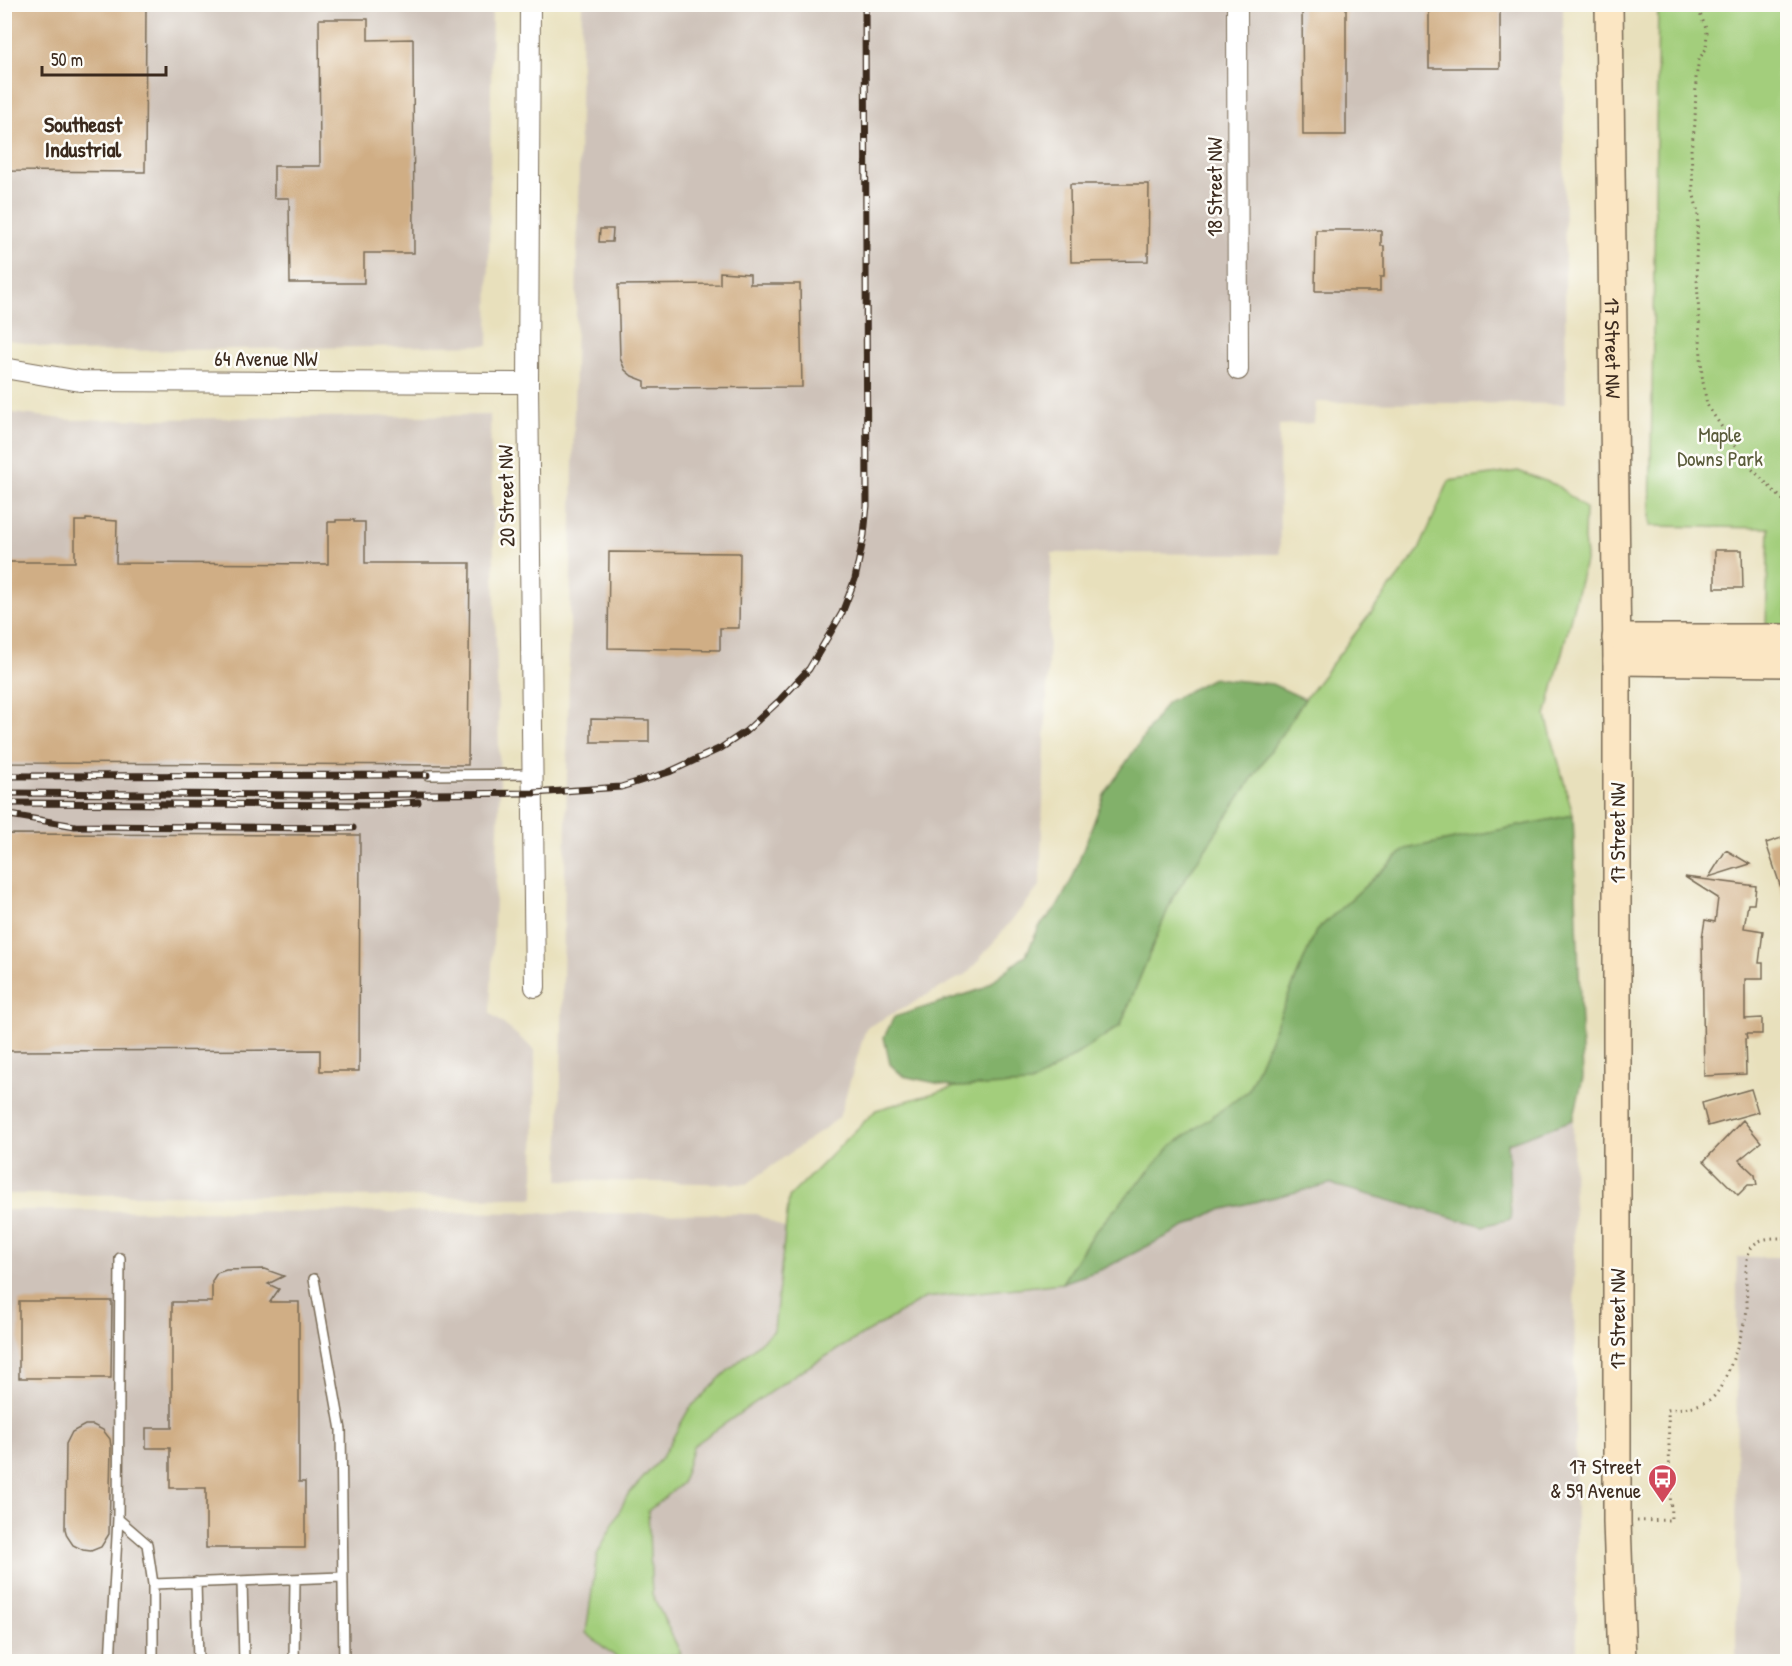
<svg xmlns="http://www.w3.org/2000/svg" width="1792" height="1666" font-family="'Patrick Hand',sans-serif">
	<rect width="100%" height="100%" fill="#fdfcf7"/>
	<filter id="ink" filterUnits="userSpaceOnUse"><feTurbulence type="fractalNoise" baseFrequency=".0167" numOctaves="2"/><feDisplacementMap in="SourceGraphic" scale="12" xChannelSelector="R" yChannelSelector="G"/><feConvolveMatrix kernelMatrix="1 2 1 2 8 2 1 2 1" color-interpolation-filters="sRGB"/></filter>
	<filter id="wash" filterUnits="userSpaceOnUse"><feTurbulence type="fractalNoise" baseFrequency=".008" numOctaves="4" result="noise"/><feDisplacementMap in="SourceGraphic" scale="24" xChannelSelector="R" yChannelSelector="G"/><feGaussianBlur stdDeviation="1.35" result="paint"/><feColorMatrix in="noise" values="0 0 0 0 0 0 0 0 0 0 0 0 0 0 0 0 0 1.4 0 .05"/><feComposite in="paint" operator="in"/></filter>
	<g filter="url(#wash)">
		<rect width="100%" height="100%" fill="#e8e0bc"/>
		<path fill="#cec2b9" d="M5,5H492L488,345L68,352L5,339Z
			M582,5H1563L1566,404L1316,402L1314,423L1279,425L1280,554L1052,553L1040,886L968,973L866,1028L839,1118L747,1184L559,1180Z
			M5,412L72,420L490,415L500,785L490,1013L535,1050L534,1198L5,1194Z
			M1573,1120L1577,1661L5,1662V1210L756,1214L925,1298L1062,1283L1103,1269L1216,1211L1331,1184L1483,1226L1511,1219L1512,1200L1508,1143Z
			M1737,1257H1787V1661H1736Z"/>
		<path fill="#a3ce7b" stroke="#6f7c4c" stroke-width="1.5" d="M1658,5H1787V627H1766L1769,528L1650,526Z
			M1518,471L1556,485L1585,508L1584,539L1586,557L1546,716L1573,815L1406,849L1316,931L1248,1091L1171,1146L1092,1235L1062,1283L925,1298L796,1374L693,1446L682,1483L648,1511L652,1594L681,1654L621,1661L586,1633L597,1555L627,1496L662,1457L689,1409L721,1377L774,1330L789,1197L876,1110L955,1087L1031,1084L1120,1026L1173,897L1305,699L1419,550L1449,481Z"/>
		<path fill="#82b16b" stroke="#5e6e44" stroke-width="1.5" d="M1213,678L1272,684L1305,699L1173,897L1120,1026L1031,1084L955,1087L903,1076L890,1064L884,1037L894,1017L982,989L1026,955L1039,927L1057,907L1072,879L1104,795L1167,702Z
			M1573,815L1583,1078L1573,1120L1508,1143L1511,1219L1483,1226L1330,1184L1216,1211L1103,1269L1062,1283L1092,1235L1171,1146L1248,1091L1316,931L1406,849Z"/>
		<g id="blocks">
			<path fill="#d0ae85" d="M4,4H146L145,172L4,171Z
				M1302,4H1346V135H1303Z
				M1429,4H1500V68H1429Z
				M319,19H368V40L413,39L414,253H364V283H290L289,198H274V166H320Z
				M1070,184H1149L1148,261L1071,262Z
				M600,229H613L612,242H599Z
				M1316,230H1381V246H1384V277H1380V291H1315Z
				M720,272L750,274V284H800L802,387L645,388V381L632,376L625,370L620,358L618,285L720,284Z
				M86,519L117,521L116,563L328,564V522H336V520H354V522H365V563H470L468,765L4,763V562H75V521H86Z
				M1715,550H1742L1743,588H1715Z
				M609,552L740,553L739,628H720V650L608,648Z
				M591,719L649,720V742H591Z
				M4,834L360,835L359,1071H320V1050L4,1051Z
				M1788,836V900H1785L1766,843Z
				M1726,850L1750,864L1709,877Z
				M1685,877L1756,886L1754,904H1748L1744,928L1763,931L1759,963H1763V979H1745V1019L1762,1018V1034H1746L1747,1039H1745L1746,1074L1704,1076L1702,938L1705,920L1715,922L1718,898Z
				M1751,1089L1758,1112L1708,1126L1702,1103Z
				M1743,1120L1761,1142L1739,1160L1755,1175L1757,1185H1748L1738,1195L1704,1161Z
				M264,1269L284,1276L268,1284L279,1289L270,1302H299V1482H305V1548H206V1488H170V1448H146V1428H172V1302H212V1281L217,1273L226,1270Z
				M19,1301H112L111,1378H19Z
				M85,1425H93L103,1430L110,1439L111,1447L109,1534L101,1547L91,1551L83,1550L73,1545L67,1536L65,1529L66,1444L72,1432Z"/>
		</g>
	</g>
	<g filter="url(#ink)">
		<use href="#blocks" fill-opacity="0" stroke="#786a55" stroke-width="1.5"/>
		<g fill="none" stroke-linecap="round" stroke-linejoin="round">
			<defs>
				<path id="lane" d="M428,775L534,774
					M314,1279L341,1430L344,1662
					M118,1519L120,1258
					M242,1581L244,1662
					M196,1582L198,1662
					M153,1584V1658L159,1662
					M110,1662L118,1519L147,1544L153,1584L342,1577
					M294,1662L295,1579"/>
				<path id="street" d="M530,4L528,383L535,987
					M1237,4L1238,370
					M4,368L80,381L528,383"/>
				<g id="secondary">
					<path id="s1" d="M1609,4L1617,661V1522L1622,1662"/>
					<path d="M1616,638H1788"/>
					<path d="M1617,661L1788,663"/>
				</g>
			</defs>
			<use href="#lane" stroke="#786a55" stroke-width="12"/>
			<use href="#street" stroke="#786a55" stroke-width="22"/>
			<use href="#secondary" stroke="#786a55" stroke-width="30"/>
			<path stroke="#786a55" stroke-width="3" stroke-dasharray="1.5 4.5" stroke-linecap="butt" d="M1696,4L1707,31L1706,49L1699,59L1696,78L1695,124L1691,149L1693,191L1698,213L1696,259L1702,376L1707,405L1746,463L1788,505
				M1637,1521L1671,1520L1668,1410C1682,1408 1700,1407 1712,1398C1726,1388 1745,1326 1747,1309C1748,1291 1740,1254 1756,1243C1764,1237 1778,1238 1788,1238"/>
			<use href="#lane" stroke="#fff" stroke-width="9"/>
			<use href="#street" stroke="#fff" stroke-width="20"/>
			<use href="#secondary" stroke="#fbe6c3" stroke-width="27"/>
			<defs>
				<path id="rail" d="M4,776L427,775
					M4,793L308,795L534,793L621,787L669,772L721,748L745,732L780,700L809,669L842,613L855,579L864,535L867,506L865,4
					M4,803L376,805L418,802
					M4,814L75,826L353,828"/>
			</defs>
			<use href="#rail" stroke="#3b2a1e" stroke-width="7"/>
			<use href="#rail" stroke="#fdfcf7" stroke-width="4.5" stroke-dasharray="14" stroke-linecap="butt"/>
		</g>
	</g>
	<defs>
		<symbol id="bus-pin" viewBox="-11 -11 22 30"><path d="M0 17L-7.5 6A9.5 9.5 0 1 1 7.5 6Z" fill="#d1495b" stroke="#fdfcf7"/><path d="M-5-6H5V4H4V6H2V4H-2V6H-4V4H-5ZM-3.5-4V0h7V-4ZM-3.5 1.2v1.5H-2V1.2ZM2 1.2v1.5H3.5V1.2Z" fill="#fff"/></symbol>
	</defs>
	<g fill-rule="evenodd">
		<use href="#bus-pin" x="1646" y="1462" width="33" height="45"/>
	</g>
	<g text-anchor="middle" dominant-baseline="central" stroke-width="5" stroke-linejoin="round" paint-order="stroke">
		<g font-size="21" fill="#3b2a1e" stroke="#fdfcf7">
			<text transform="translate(1214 187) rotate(-90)">18 Street NW</text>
			<text stroke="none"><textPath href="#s1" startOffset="344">17 Street NW</textPath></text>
			<text x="266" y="358">64 Avenue NW</text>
			<text transform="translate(506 496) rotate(-91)">20 Street NW</text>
			<text transform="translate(1617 833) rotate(-90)">17 Street NW</text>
			<text transform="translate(1617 1319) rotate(-90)">17 Street NW</text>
		</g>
		<g font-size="21" fill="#5a5b3a" stroke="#fdfcf7">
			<text x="1720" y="434">Maple<tspan x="1720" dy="24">Downs Park</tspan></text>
		</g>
		<g font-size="21" fill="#3b2a1e" stroke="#fdfcf7" text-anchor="end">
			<text x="1641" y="1466">17 Street<tspan x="1641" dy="24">&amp; 59 Avenue</tspan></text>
		</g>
		<g font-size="22" font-weight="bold" fill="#3b2a1e" stroke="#fdfcf7">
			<text x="83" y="124">Southeast<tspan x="83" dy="25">Industrial</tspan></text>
		</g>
	</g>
	<rect width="1792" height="1666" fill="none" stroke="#fdfcf7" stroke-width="24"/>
	<path d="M42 66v9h124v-9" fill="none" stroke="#3b2a1e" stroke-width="3"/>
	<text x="51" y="66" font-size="18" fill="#3b2a1e" stroke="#fdfcf7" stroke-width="4.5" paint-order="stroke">50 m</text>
</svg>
